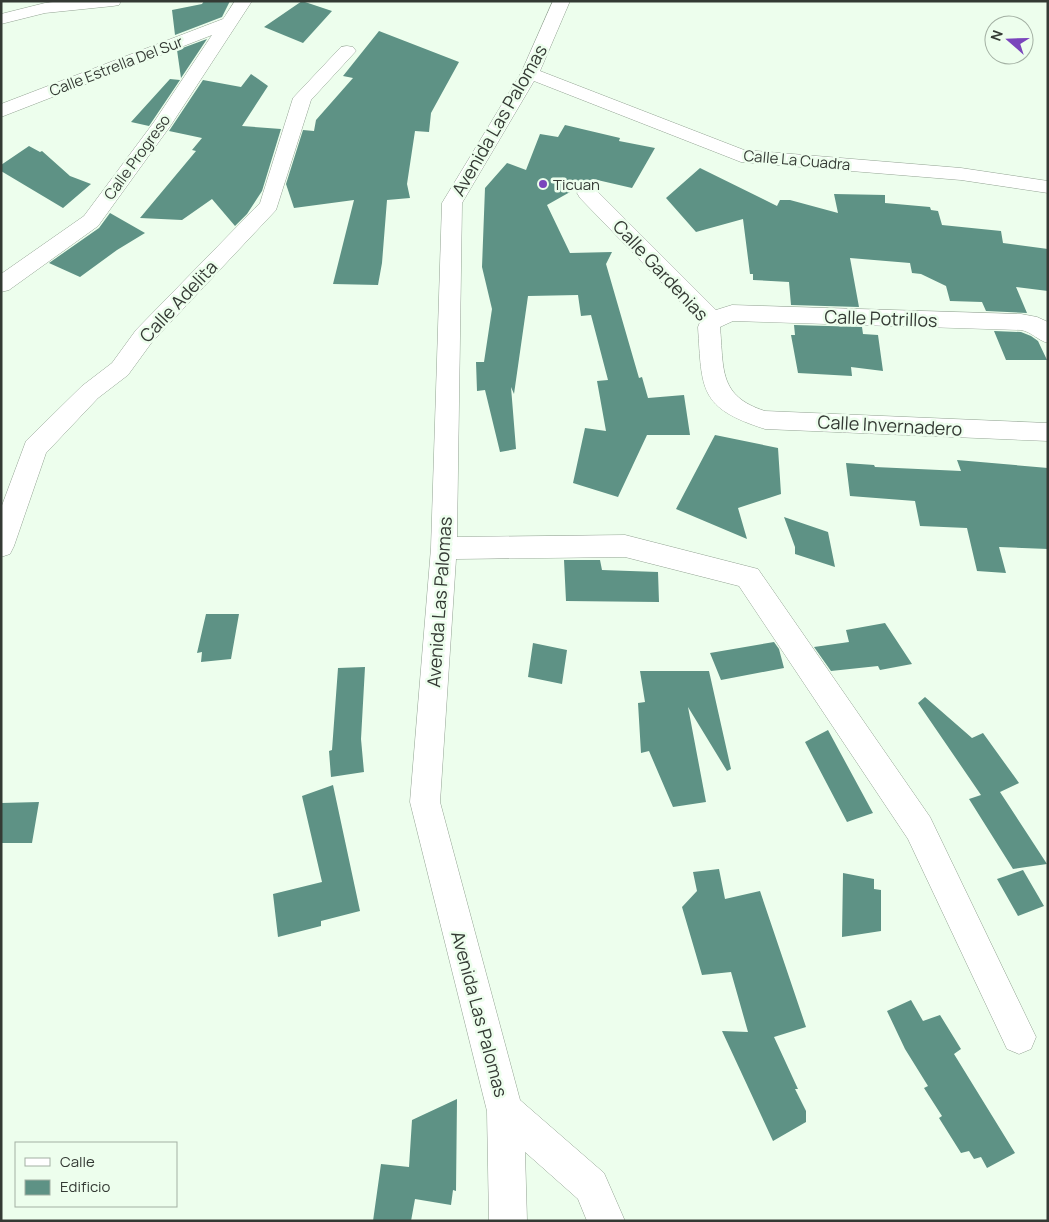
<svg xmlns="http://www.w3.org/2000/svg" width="1049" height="1222" font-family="Manrope,sans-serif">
	<rect width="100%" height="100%" fill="#edfeed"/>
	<path fill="#5e9285" d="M204,1H230L222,17L175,35L172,10L202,4Z
		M302,1L332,11L303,43L264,27Z
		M379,31L459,62L431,113L429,132L415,131L407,184L410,198L387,200L382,263L378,285L333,284L354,200L294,208L286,184L303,130L314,131L316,120L353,78L343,76Z
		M207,39L181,78L177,50Z
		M251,74L268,86L242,126L281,129L262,191L247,214L235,226L212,199L182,220L140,218L196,151L192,150L202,138L169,131L203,80L241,87Z
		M170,79L180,80L149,126L131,122Z
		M565,125L620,138L619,141L655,148L632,188L593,179L547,205L570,253L612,252L606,264L639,378L642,377L648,398L684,395L690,435H647L618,497L573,483L585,428L606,431L597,381L608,380L591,315L581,316L578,295L528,296L514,394L511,387L516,449L500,452L485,390L477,391L476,362H484L492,309L482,267L485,188L507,163L526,170L540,134L558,137Z
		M29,146L40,152L42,151L70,176L91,184L63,208L1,171V165Z
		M700,168L777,206L780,200H790L838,213L834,194L885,195V203L930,207L931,210L938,211L942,225L1001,231L1003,243L1048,249V291L1016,287L1027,313L986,311L982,302L950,301L946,286L921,274L912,273L910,263L850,258L859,307L791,305L789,282L753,280V274H750L743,219L696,232L666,198Z
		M110,213L145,233L117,250L80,277L49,263L99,228Z
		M794,325L862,327L863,334L878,335L883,371L851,367L852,376L798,373L791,335H795Z
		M994,331L1021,332L1031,336L1038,341L1047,360H1006Z
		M715,435L778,448L781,494L738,508L747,539L676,509Z
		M957,460L1048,468V549L999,547L1006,573L977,571L967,528L920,526L915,501L850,496L846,463L874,465L875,467L961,471Z
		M784,517L828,532L835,567L795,554V547Z
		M564,560H600L602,570L658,572L659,602L566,601Z
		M206,614H239L231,659L201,662L202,652L197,653Z
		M885,623L912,664L880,670L878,666L831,671L814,647L849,642L846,630Z
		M774,642L779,649L784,668L721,680L710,653Z
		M533,643L567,650L562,684L528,677Z
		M365,667L361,739L364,772L331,777L329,751L332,750L338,668Z
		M640,671H709L731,769L727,771L688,707L706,802L673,807L649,751L641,753L638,703L645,702Z
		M925,697L972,738L983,733L1019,783L1000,792L1047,864L1013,869L969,799L981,795L918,703Z
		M828,730L873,813L847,822L805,742Z
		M333,785L360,911L321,921V926L278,937L273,894L322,882L302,796Z
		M39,802L32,843H1V803Z
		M719,869L725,899L760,891L806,1027L774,1037L798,1089H795L806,1111V1122L773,1141L722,1031L748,1032L731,972L702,975L682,907L697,891L693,872Z
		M1023,870L1044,906L1018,916L997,879Z
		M843,873L874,879V889L881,890V931L842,937Z
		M911,1000L923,1021L940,1015L961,1049L954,1054L1015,1153L987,1168L981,1157L974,1159L969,1151L961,1153L939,1118L942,1116L924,1088L928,1086L905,1049L887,1011Z
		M457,1099L456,1191L453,1190L451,1205L415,1199L411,1221H373L381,1164L409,1167L412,1120Z"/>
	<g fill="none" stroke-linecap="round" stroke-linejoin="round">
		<defs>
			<path id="street" d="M61,1H121L119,5L113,6L45,13L1,24V14L45,3Z
				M235,1H252L171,125L98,226L9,290L1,292V274L84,216L154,122L212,35L1,117V104L223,19Z
				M553,1H570L540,71L744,150L961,168L1048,181V193L961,180L741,162L534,81L462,203L457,537L625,535L758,569L930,817L1036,1037L1031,1049L1019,1054L1007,1049L908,839L739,586L625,557L456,559L440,802L520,1100L604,1173L625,1221H587L578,1199L525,1152L527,1221H489L487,1111L410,802L431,548L442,203L521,73Z
				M347,46L353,47L356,51L311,100L276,210L152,342L128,375L98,398L46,453L14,546L10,554L1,557V508L26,441L82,386L112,363L136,330L260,203L293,98L341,47Z
				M587,187L594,188L716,310L732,305L1021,314L1037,317L1048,322V343C1037,340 1032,332 1021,330L733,321L720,327C724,369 718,396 765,411L1048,423V441L765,429C699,408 702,390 698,327L700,322L580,198L577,193L580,188Z"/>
		</defs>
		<use href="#street" stroke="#93a393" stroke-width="1"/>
		<use href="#street" fill="#fff" fill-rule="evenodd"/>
	</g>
	<circle fill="#7a45bc" stroke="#edfeed" stroke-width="2" cx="543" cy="184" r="5"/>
	<g text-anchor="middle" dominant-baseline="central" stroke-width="5" stroke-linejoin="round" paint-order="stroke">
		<g font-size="15" fill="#343a34" stroke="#edfeed">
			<text transform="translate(116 66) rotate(-21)">Calle Estrella Del Sur</text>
			<text transform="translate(137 157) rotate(-54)">Calle Progreso</text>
			<text transform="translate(797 160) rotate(5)">Calle La Cuadra</text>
		</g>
		<g font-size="15" fill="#343a34" stroke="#edfeed" text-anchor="start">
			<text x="553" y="184">Ticuan</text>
		</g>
		<g font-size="18" fill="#343a34" stroke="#edfeed">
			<text transform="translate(499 120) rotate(-60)">Avenida Las Palomas</text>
			<text transform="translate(661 270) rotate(47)">Calle Gardenias</text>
			<text transform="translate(178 301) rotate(-47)">Calle Adelita</text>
			<text transform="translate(881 318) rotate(2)">Calle Potrillos</text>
			<text transform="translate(890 425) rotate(3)">Calle Invernadero</text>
			<text transform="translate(439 602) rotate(-86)">Avenida Las Palomas</text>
			<text transform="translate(480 1014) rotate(75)">Avenida Las Palomas</text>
		</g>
	</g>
	<rect width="1049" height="1222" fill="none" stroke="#343a34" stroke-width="5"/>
	<rect x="15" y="1142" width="162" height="65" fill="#edfeed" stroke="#a3b0a3"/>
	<rect x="25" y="1158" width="25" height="8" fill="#ffffff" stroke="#a3b0a3"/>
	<text x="60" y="1167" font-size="15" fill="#343a34">Calle</text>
	<rect x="25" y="1180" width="25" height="15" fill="#5e9285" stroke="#a3b0a3"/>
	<text x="60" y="1192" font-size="15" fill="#343a34">Edificio</text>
	<g transform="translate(1009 40) rotate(290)"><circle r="24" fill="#edfeed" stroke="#a3b0a3"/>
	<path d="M0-4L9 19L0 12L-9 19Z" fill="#7a45bc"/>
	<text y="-8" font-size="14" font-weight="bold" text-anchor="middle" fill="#343a34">N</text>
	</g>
</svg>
